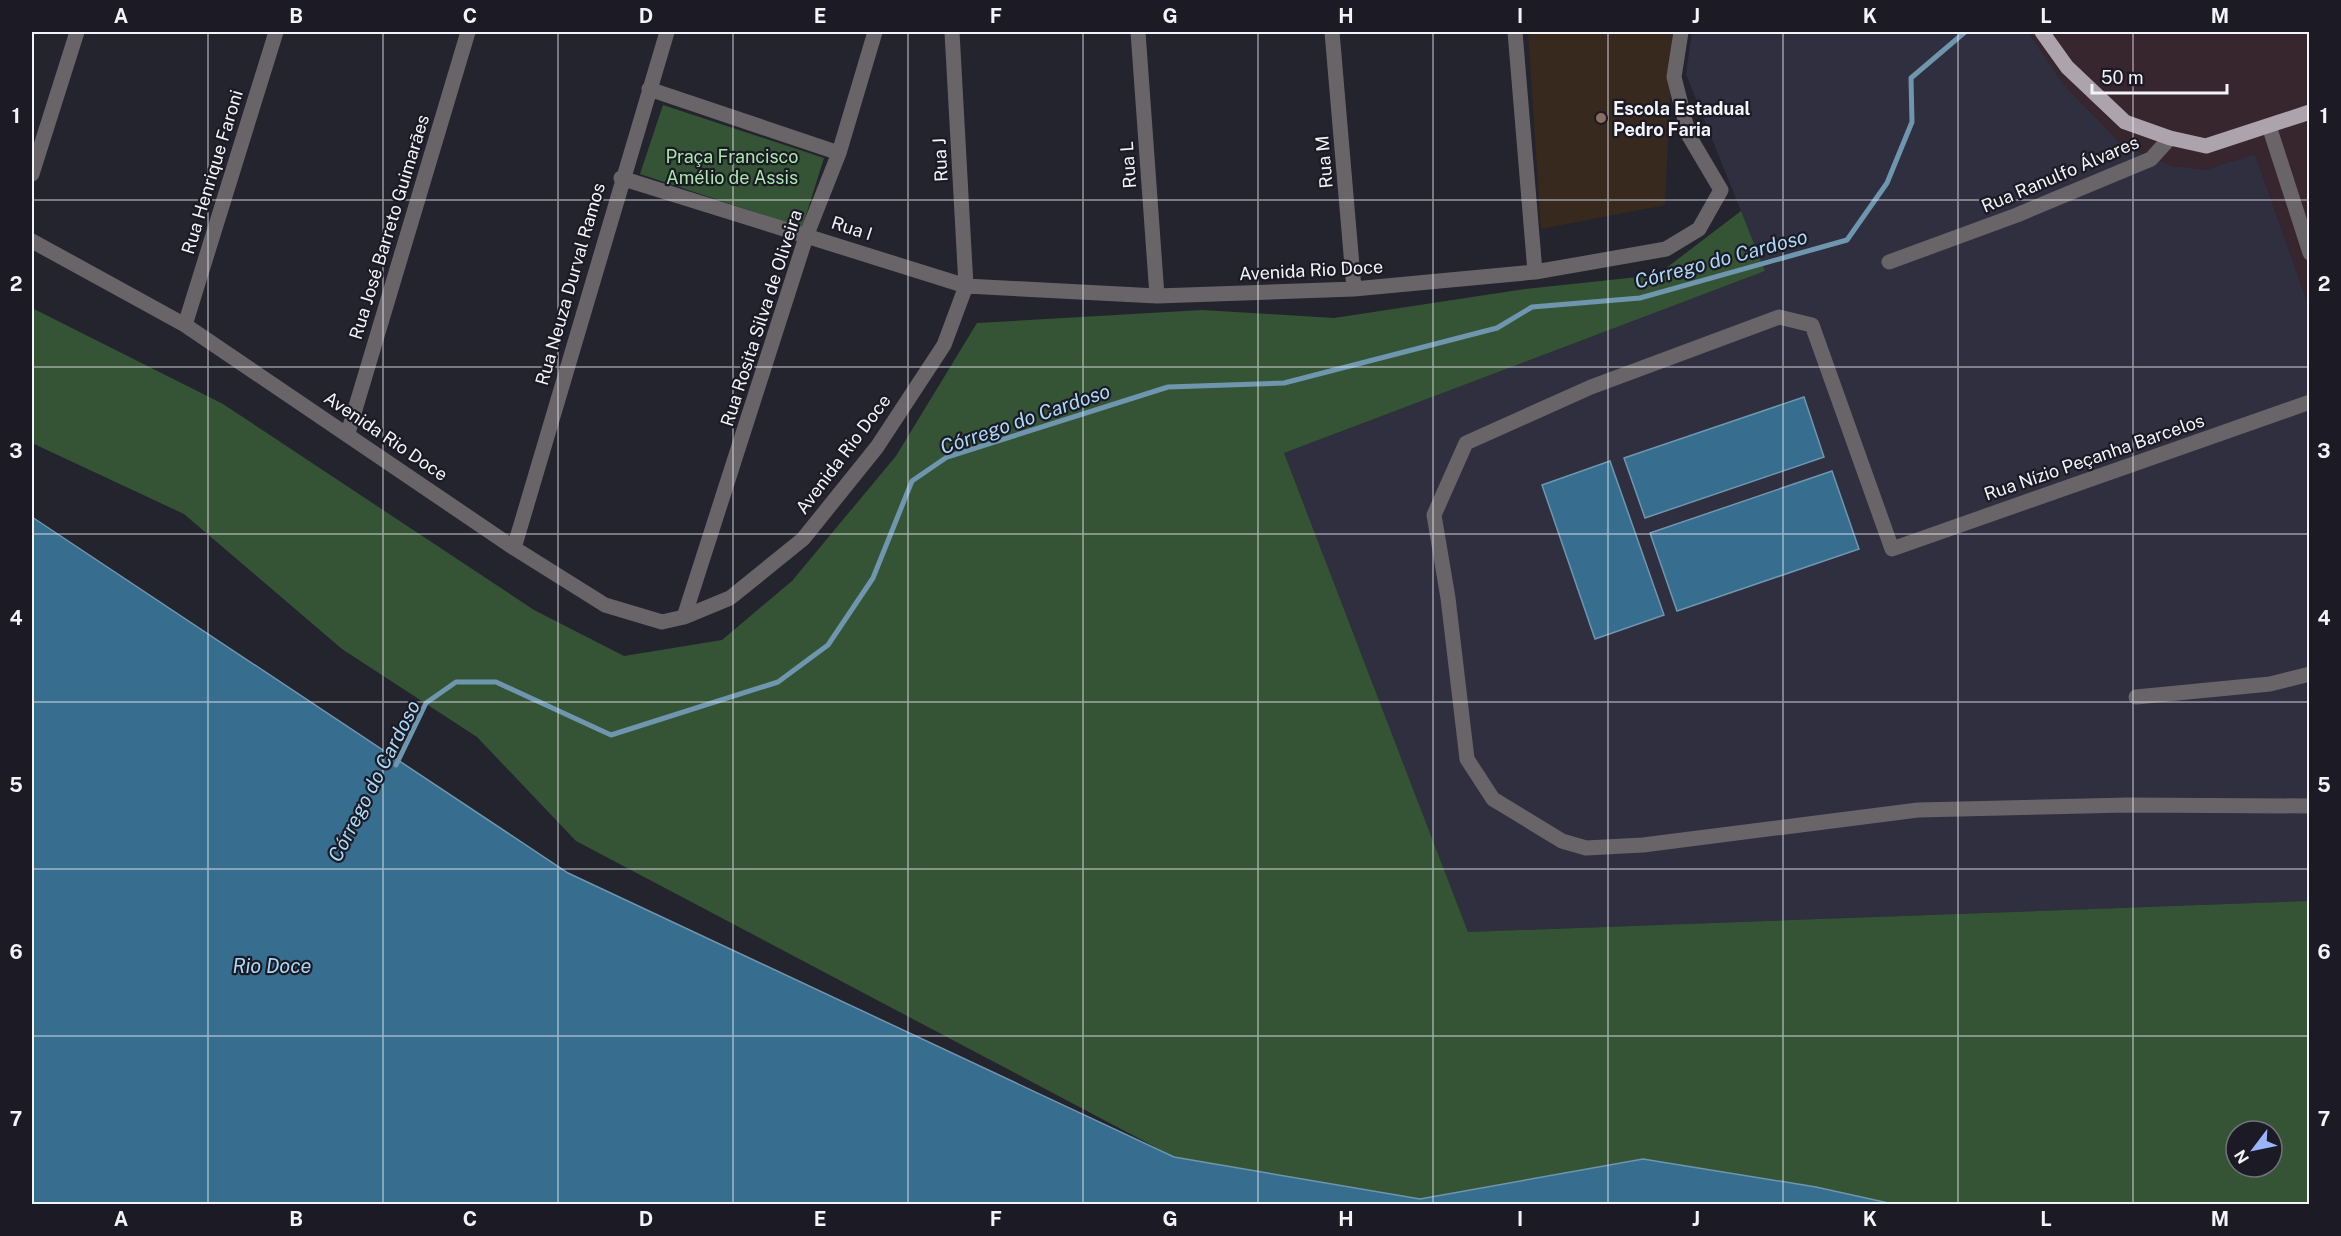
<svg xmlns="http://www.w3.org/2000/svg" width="2341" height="1236" font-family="'Public Sans',sans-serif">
	<rect width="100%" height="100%" fill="#24242f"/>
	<path fill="#38262f" d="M2028,32H2309V308L2255,154L2205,170L2172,166L2122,145L2064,85Z"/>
	<path fill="#302f3f" d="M1692,32H2028L2064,85L2122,145L2172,166L2205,170L2255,154L2309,308V901L1468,932L1284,453L1765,271L1686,74Z"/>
	<path fill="#37291d" d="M1528,32H1673L1665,205L1541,229Z"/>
	<path fill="#355435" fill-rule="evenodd" d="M663,105L824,158L802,228L640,174Z
		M1741,211L1765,271L1284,453L1468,932L2309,901V1204H1893L1816,1187L1643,1159L1420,1199L1174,1157L576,841L477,737L342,649L184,514L32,443V308L223,404L534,610L624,656L722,640L792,581L896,456L977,323L1202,310L1334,318L1525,289L1657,275ZM2236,1131H2272V1167H2236Z"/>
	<path fill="#376e8f" stroke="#6f96af" stroke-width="1.5" d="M1804,397L1824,457L1645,518L1624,458Z
		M1610,461L1664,615L1595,639L1542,485Z
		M1832,471L1859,549L1677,611L1650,533Z
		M32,517L568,873L1174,1157L1420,1199L1643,1159L1816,1187L1893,1204H32Z"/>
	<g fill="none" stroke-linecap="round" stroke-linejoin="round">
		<path stroke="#6f96af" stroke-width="5" d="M396,765L426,703L456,682H496L611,735L778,682L828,645L873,578L912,481L947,457L1168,387L1284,383L1497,328L1532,307L1640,298L1847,240L1887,183L1912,122L1911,78L1965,32"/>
		<path stroke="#696468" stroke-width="15" d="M1138,32L1157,296
			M1332,32L1354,289
			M1515,32L1535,272
			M649,89L839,153
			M2269,126L2310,253
			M32,174L77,32
			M621,178L966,286L1157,296L1354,289L1535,272L1666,249L1699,229L1721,190L1689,136L1674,77L1681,32
			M32,241L185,325L514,548L605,605L662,622L684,617L730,598L803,539L877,447L944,345L966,286L952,32
			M1889,262L2017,215L2151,159L2170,138
			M185,325L276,32
			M2310,402L1892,549L1812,325L1779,317L1591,387L1466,443L1434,515L1448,598L1467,759L1493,799L1562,841L1586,848L1643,845L1918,810L2128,805L2310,806
			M348,433L468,32
			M514,548L667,32
			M684,617L807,234L839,153L875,32
			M2136,697L2270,684L2310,674"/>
		<path stroke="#aca3ac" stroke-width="15" d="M2042,32L2067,67L2125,122L2170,138L2206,146L2310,112"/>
	</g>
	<path fill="none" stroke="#f3f3fa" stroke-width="1.5" stroke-opacity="0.55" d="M208,32V1204M383,32V1204M558,32V1204M733,32V1204M908,32V1204M1083,32V1204M1258,32V1204M1433,32V1204M1608,32V1204M1783,32V1204M1958,32V1204M2133,32V1204M32,200H2310M32,367H2310M32,534H2310M32,702H2310M32,869H2310M32,1036H2310"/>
	<circle fill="#8d6e63" stroke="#1b1a25" stroke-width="2" cx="1601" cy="118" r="6"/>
	<g text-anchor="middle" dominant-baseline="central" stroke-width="4.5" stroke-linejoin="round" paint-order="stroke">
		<g font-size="18" font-weight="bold" fill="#f3f3fa" stroke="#1b1a25" text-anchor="start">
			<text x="1613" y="108">Escola Estadual<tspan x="1613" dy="21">Pedro Faria</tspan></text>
		</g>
		<g font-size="18" fill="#a7e7a7" stroke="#1b1a25">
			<text x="732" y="156">Praça Francisco<tspan x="732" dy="21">Amélio de Assis</tspan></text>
		</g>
		<g font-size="18" fill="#f3f3fa" stroke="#1b1a25">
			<text transform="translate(940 160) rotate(-93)">Rua J</text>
			<text transform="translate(1324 162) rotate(-95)">Rua M</text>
			<text transform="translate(1128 165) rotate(-94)">Rua L</text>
			<text transform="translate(212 172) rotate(-73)">Rua Henrique Faroni</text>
			<text transform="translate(2060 174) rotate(-23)">Rua Ranulfo Álvares</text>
			<text transform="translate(389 227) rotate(-73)">Rua José Barreto Guimarães</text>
			<text transform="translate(852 228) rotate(18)">Rua I</text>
			<text transform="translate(1311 270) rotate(-3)">Avenida Rio Doce</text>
			<text transform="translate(570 284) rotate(-74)">Rua Neuza Durval Ramos</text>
			<text transform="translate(761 318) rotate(-72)">Rua Rosita Silva de Oliveira</text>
			<text transform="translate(386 436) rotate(34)">Avenida Rio Doce</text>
			<text transform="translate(843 454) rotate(-53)">Avenida Rio Doce</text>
			<text transform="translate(2094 457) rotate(-19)">Rua Nízio Peçanha Barcelos</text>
		</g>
		<g font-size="20" font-style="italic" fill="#aad9f8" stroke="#1b1a25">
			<text transform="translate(1721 259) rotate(-15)">Córrego do Cardoso</text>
			<text transform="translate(1025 419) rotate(-19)">Córrego do Cardoso</text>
			<text transform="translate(374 781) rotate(-63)">Córrego do Cardoso</text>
			<text x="272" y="966">Rio Doce</text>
		</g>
	</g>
	<rect width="2341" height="1236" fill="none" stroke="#1b1a25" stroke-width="66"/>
	<g transform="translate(2254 1149) rotate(238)"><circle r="28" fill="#1b1a25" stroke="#71717a" stroke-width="1.5"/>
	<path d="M0-4.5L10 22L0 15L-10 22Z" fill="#98b5fd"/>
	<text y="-9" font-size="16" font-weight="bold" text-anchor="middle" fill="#f3f3fa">N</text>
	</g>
	<path d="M2092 84v9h135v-9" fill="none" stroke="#f3f3fa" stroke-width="3"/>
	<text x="2101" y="84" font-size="18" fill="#f3f3fa" stroke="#1b1a25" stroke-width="4.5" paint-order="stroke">50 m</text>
	<rect x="33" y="33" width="2275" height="1170" fill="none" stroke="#f3f3fa" stroke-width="2"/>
	<g font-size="20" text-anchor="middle" font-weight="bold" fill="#f3f3fa">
		<text x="121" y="23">A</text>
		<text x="296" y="23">B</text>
		<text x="470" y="23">C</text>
		<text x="646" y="23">D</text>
		<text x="820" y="23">E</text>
		<text x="996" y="23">F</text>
		<text x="1170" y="23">G</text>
		<text x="1346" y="23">H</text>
		<text x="1520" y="23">I</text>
		<text x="1696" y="23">J</text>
		<text x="1870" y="23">K</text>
		<text x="2046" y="23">L</text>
		<text x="2220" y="23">M</text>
		<text x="16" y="123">1</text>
		<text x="2324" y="123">1</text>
		<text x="16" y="291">2</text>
		<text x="2324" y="291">2</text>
		<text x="16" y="458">3</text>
		<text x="2324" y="458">3</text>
		<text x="16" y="625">4</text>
		<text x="2324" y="625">4</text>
		<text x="16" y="792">5</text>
		<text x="2324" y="792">5</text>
		<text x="16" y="959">6</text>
		<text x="2324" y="959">6</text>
		<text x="16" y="1126">7</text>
		<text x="2324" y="1126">7</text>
		<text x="121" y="1226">A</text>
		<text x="296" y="1226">B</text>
		<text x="470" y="1226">C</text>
		<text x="646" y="1226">D</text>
		<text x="820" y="1226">E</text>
		<text x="996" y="1226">F</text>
		<text x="1170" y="1226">G</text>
		<text x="1346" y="1226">H</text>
		<text x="1520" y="1226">I</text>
		<text x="1696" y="1226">J</text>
		<text x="1870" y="1226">K</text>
		<text x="2046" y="1226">L</text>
		<text x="2220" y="1226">M</text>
	</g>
</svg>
